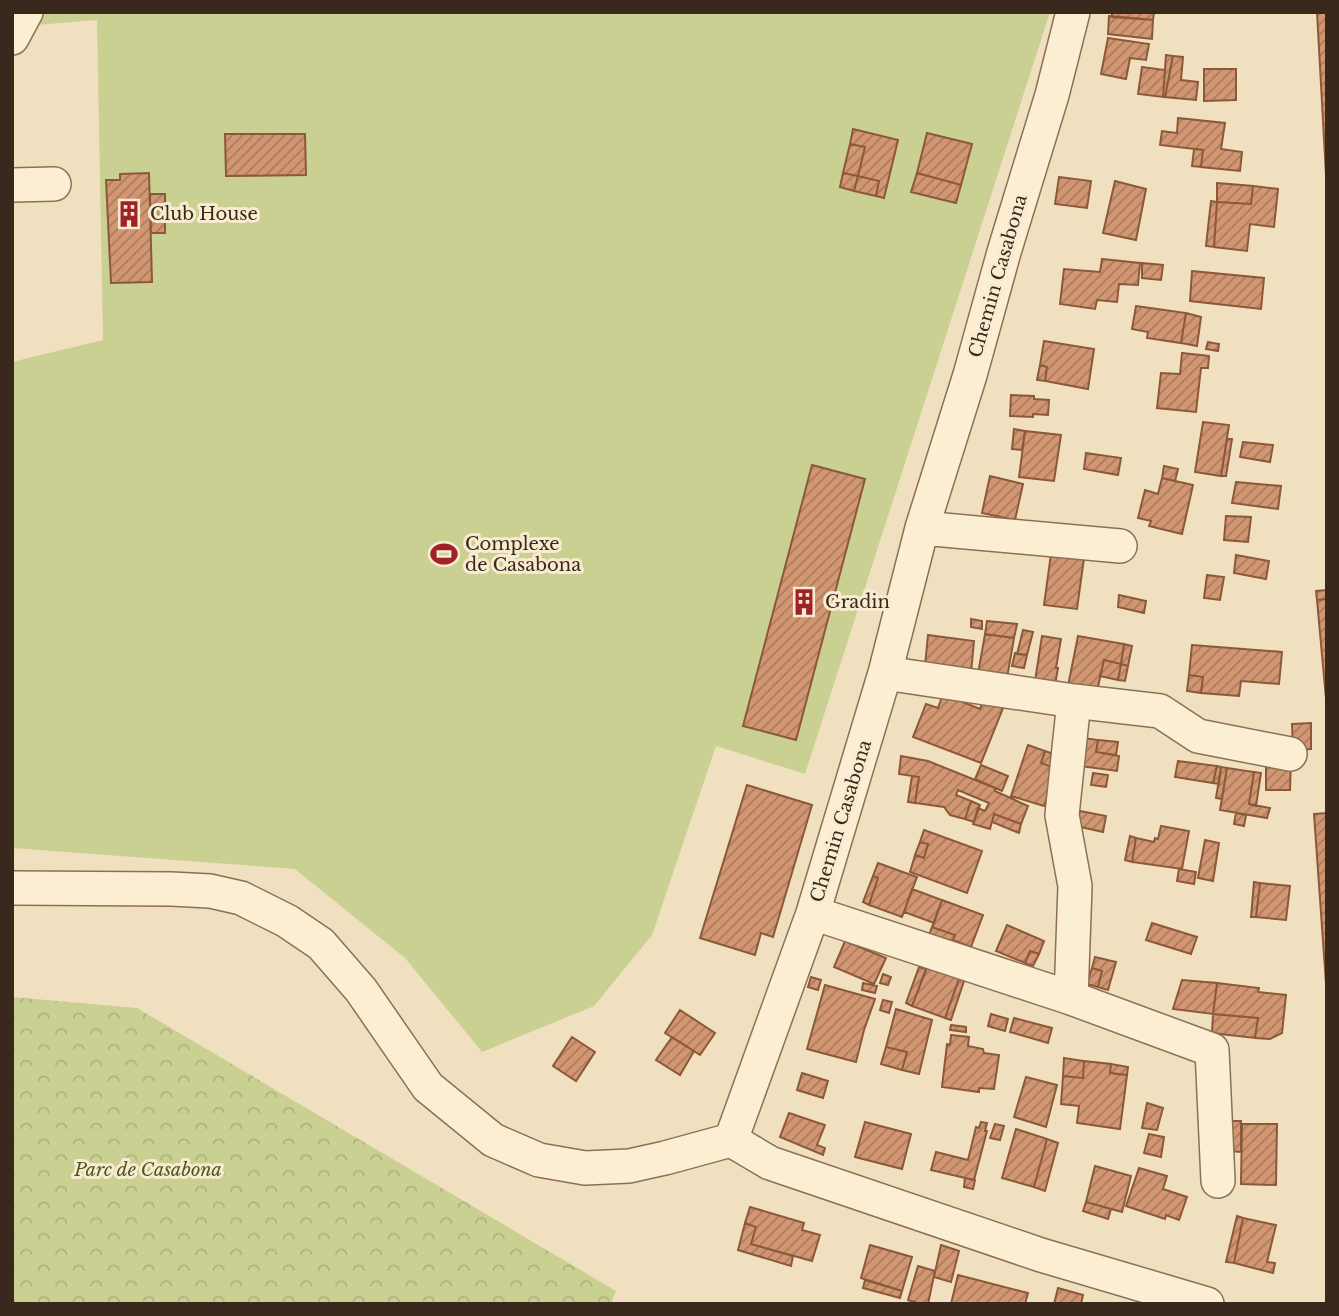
<svg xmlns="http://www.w3.org/2000/svg" width="1339" height="1316" font-family="'Libre Baskerville',serif">
	<defs>
		<pattern id="forest-crowns" width="20" height="18" patternUnits="userSpaceOnUse" patternTransform="scale(1.75)"><rect width="20" height="18" fill="#cacf92"/><path d="M2 6a3 3 0 1 1 6 0M12 15a3 3 0 1 1 6 0" fill="none" stroke="#aeb27d"/></pattern>
		<pattern id="building-hatch" width="6" height="6" patternUnits="userSpaceOnUse" patternTransform="scale(1.75)"><rect width="6" height="6" fill="#d29772"/><path d="M-1 1l2-2M0 6l6-6M5 7l2-2" fill="none" stroke="#ab7b5d"/></pattern>
	</defs>
	<rect width="100%" height="100%" fill="#f1e0bf"/>
	<path fill="#cacf92" d="M12,12H1050L805,774L716,746L652,935L594,1006L482,1052L405,958L295,869L12,848V362L103,340L97,20L12,27Z"/>
	<path fill="url(#forest-crowns)" d="M12,997L137,1008L616,1291L611,1304H12Z"/>
	<path fill="url(#building-hatch)" stroke="#8b583a" stroke-width="2" d="M1112,12H1154L1153,20L1112,17Z
		M1317,12H1327V193Z
		M1109,16L1153,20L1152,39L1108,34Z
		M1108,38L1149,44L1146,60L1130,58L1126,79L1101,74Z
		M1166,55L1173,56L1165,97H1163Z
		M1173,56L1183,57L1181,80L1198,82L1196,100L1165,97Z
		M1142,67L1165,70L1163,97L1138,94Z
		M1204,69H1236V100L1204,101Z
		M1178,118L1225,123L1221,149L1242,152L1240,171L1201,167L1203,150L1160,145L1162,131L1177,133Z
		M853,129L898,140L884,198L876,196L879,181L858,176L865,147L850,144Z
		M927,133L972,144L961,185L917,173Z
		M225,134H305L306,175L226,176Z
		M850,144L865,147L858,176L843,173Z
		M1194,149L1203,150L1201,167L1192,166Z
		M149,173L152,282L111,283L106,180H120V174Z
		M843,173L858,176L854,191L840,187Z
		M917,173L961,185L956,203L911,192Z
		M858,176L879,181L876,196L854,191Z
		M1059,177L1091,181L1087,208L1055,204Z
		M1115,181L1146,189L1136,240L1103,233Z
		M1217,183L1253,186L1251,204L1217,202Z
		M1253,186L1278,189L1274,227L1250,224L1247,251L1214,247L1217,202L1251,204Z
		M150,194H165V233H151Z
		M1211,201L1217,202L1214,247L1206,246Z
		M1102,259L1140,263L1138,285L1119,284L1117,302L1097,300L1095,309L1060,304L1064,269L1100,272Z
		M1142,263L1163,265L1161,280L1142,278Z
		M1192,271L1264,278L1261,309L1190,301Z
		M1136,306L1186,313L1181,343L1147,338L1148,332L1132,329Z
		M1186,313L1201,317L1197,346L1181,343Z
		M1044,341L1094,349L1088,389L1045,381L1047,367L1040,365Z
		M1208,342L1219,344L1218,351L1206,349Z
		M1182,353L1209,356L1208,368H1201L1196,412L1157,408L1161,373L1180,374Z
		M1040,365L1047,367L1045,381L1037,380Z
		M1011,395L1034,396V399L1049,400L1048,415L1033,414V417L1010,416Z
		M1203,422L1229,425L1221,476L1195,472Z
		M1014,429L1025,431L1022,450L1012,449Z
		M1025,431L1061,435L1054,481L1019,477Z
		M1227,439H1232L1226,476H1221Z
		M1243,442L1273,445L1270,462L1240,457Z
		M1086,453L1121,458L1118,475L1084,469Z
		M812,465L865,479L796,740L743,726Z
		M1164,466L1178,469L1175,481L1162,478Z
		M990,476L1023,484L1015,520L982,513Z
		M1162,478L1193,485L1182,534L1149,526L1151,521L1138,518L1145,490L1158,494Z
		M1236,482L1281,486L1278,509L1232,503Z
		M1226,516L1251,517L1248,542L1224,540Z
		M1051,554L1084,558L1077,609L1044,605Z
		M1236,555L1269,561L1266,579L1234,573Z
		M1207,575L1224,577L1220,600L1204,598Z
		M1327,590V599L1317,600L1316,591Z
		M1119,595L1146,601L1144,613L1118,607Z
		M1327,599V677H1324L1317,600Z
		M971,619L982,621V629L971,627Z
		M987,621L1017,624L1014,638L985,634Z
		M1023,630L1033,632L1027,655L1017,654Z
		M985,634L1014,638L1007,678L978,674Z
		M928,635L974,641L970,683L924,677Z
		M1042,636L1061,639L1056,668H1058L1055,685L1035,681Z
		M1078,636L1124,644L1121,664L1104,660L1097,691L1068,686Z
		M1124,644L1132,646L1128,666L1121,664Z
		M1192,645L1282,652L1279,684L1241,681L1239,696L1201,693L1203,677L1189,675Z
		M1015,653L1027,655L1024,668L1012,666Z
		M1104,660L1121,664L1118,680L1100,676Z
		M1121,664L1128,666L1125,681L1118,680Z
		M1189,675L1203,677L1201,693L1187,691Z
		M1324,677H1327V709Z
		M943,694L980,709L983,701L1003,708L981,763L913,737L926,704L938,708Z
		M1311,723V749L1293,750L1292,724Z
		M1076,737L1098,740L1096,752L1119,756L1117,771L1072,765Z
		M1098,740L1118,742L1116,755L1096,752Z
		M1028,745L1045,751L1041,763L1057,769L1044,806L1011,796Z
		M1045,751L1059,756L1054,768L1041,763Z
		M901,756L928,761L995,788V791L1028,806L1021,824L994,814L990,829L973,824L978,808L985,811L989,803L958,790L956,795L971,801L965,819L950,815L944,807L915,803L919,777L899,774Z
		M1266,760H1291L1290,790H1266Z
		M1178,761L1217,766L1213,783L1175,777Z
		M981,765L1008,776L1002,791L975,779Z
		M1217,766L1221,767L1219,784L1213,783Z
		M1221,767L1227,768L1222,799L1216,798Z
		M1227,768L1254,772L1249,804L1270,808L1267,818L1220,810Z
		M1254,772L1261,773L1256,806L1249,804Z
		M1093,773L1108,775L1106,787L1091,785Z
		M912,776L919,777L915,803L908,802Z
		M747,785L812,805L773,937L761,933L755,955L700,938Z
		M971,801L980,805L974,822L965,819Z
		M1080,811L1106,816L1103,832L1076,826Z
		M1236,813L1246,815L1244,826L1234,824Z
		M1327,813V998L1314,814Z
		M994,814L1021,824L1019,833L992,822Z
		M1161,826L1189,831L1182,869L1132,862L1136,838L1154,842L1155,838L1158,839Z
		M924,830L982,851L967,893L910,872L915,855L924,858L928,844L920,842Z
		M1130,836L1136,838L1132,862L1125,860Z
		M1205,840L1219,843L1213,881L1198,878Z
		M920,842L928,844L924,858L915,855Z
		M878,863L917,877L902,917L869,905L878,878L873,876Z
		M1179,869L1196,872L1194,884L1177,881Z
		M873,876L878,878L869,905L863,902Z
		M1254,882L1260,883L1256,917H1251Z
		M1260,883L1290,886L1286,920L1256,917Z
		M912,889L942,900L934,923L904,912Z
		M942,900L983,915L971,947L953,940L955,935L932,927Z
		M1152,923L1197,937L1191,954L1146,940Z
		M1007,925L1044,941L1039,954L1030,951L1025,963L996,951Z
		M932,927L955,935L953,940L971,947L969,953L928,938Z
		M845,941L886,958L874,984L834,967Z
		M1030,951L1039,954L1033,966L1025,963Z
		M1095,957L1116,962L1108,990L1098,987L1102,971L1092,968Z
		M928,965L960,976L945,1018L912,1006Z
		M919,967L926,969L912,1006L906,1003Z
		M1092,968L1102,971L1098,987L1087,984Z
		M883,974L891,977L888,985L880,983Z
		M960,976L965,978L951,1020L945,1018Z
		M811,977L821,980L818,990L808,987Z
		M1182,980L1217,983L1213,1014L1173,1009Z
		M863,983L877,986L875,993L862,990Z
		M1217,983L1259,988L1258,992L1286,995L1282,1033L1270,1039L1255,1038L1258,1018L1213,1014Z
		M825,985L875,999L864,1030L856,1062L807,1049Z
		M883,1000L892,1002L889,1013L880,1010Z
		M896,1009L932,1020L919,1074L902,1070L907,1052L886,1047Z
		M680,1010L715,1033L700,1055L665,1033Z
		M991,1014L1008,1019L1005,1031L988,1026Z
		M1213,1014L1258,1018L1255,1038L1212,1033Z
		M1014,1018L1052,1028L1048,1043L1010,1032Z
		M951,1025L966,1027V1032L950,1030Z
		M951,1035L969,1037L968,1046L983,1049L984,1053L999,1055L994,1089L979,1088V1092L942,1087L947,1044L950,1045Z
		M572,1037L595,1052L576,1081L553,1066Z
		M672,1037L694,1051L680,1075L656,1060Z
		M886,1047L907,1052L902,1070L881,1064Z
		M1064,1058L1084,1061L1083,1078L1063,1076Z
		M1084,1061L1111,1064L1110,1073L1127,1075L1120,1129L1077,1123L1079,1106L1061,1104L1063,1076L1083,1078Z
		M1111,1064L1128,1067L1127,1075L1110,1073Z
		M802,1073L828,1081L823,1098L797,1090Z
		M1026,1077L1057,1085L1046,1127L1014,1117Z
		M1147,1103L1163,1108L1157,1130L1142,1128Z
		M789,1113L825,1125L817,1145L825,1148L823,1155L780,1137Z
		M1231,1121H1241V1152L1230,1151Z
		M865,1122L911,1134L902,1169L855,1157Z
		M981,1122L987,1123L985,1131H987L974,1180L931,1170L936,1152L968,1160L976,1127L979,1128Z
		M995,1124L1004,1126L1000,1140L990,1138Z
		M1242,1124H1277L1276,1185L1241,1184Z
		M1016,1129L1047,1139L1034,1187L1002,1178Z
		M1149,1134L1164,1137L1161,1157L1144,1153Z
		M1047,1139L1058,1143L1045,1191L1034,1187Z
		M1095,1166L1131,1176L1122,1212L1086,1202Z
		M1139,1168L1167,1176L1163,1189L1187,1197L1179,1220L1166,1215L1165,1219L1126,1206Z
		M965,1178L975,1180L973,1189L964,1187Z
		M1086,1202L1111,1209L1108,1219L1083,1211Z
		M750,1207L804,1223L802,1230L820,1235L812,1261L751,1244L756,1227L745,1223Z
		M1237,1216L1243,1218L1234,1263L1226,1262Z
		M1243,1218L1276,1225L1267,1262L1275,1263L1273,1273L1234,1263Z
		M745,1223L756,1227L751,1244L793,1256L791,1266L738,1250Z
		M870,1245L912,1257L902,1291L861,1278Z
		M941,1245L959,1251L951,1282L934,1277Z
		M918,1266L935,1271L928,1304H920L908,1300Z
		M958,1275L1028,1293L1025,1304H951Z
		M865,1280L902,1291L900,1298L863,1288Z
		M1058,1288L1083,1295L1081,1304H1054Z"/>
	<g fill="none" stroke-linecap="round" stroke-linejoin="round">
		<defs>
			<path id="minor" d="M12,38L26,12
				M12,185L54,184
				M922,528L1120,546
				M885,673L1074,701L1160,711L1198,736L1290,754
				M12,888L171,889L210,891L241,898L287,921L321,944L361,990L428,1087L493,1140L539,1160L585,1168L629,1166L665,1158L731,1140
				M813,913L1071,998L1212,1050L1218,1181
				M1071,998L1075,886L1062,815L1074,701
				M731,1140L813,913L885,673L922,528L970,375L1004,252L1052,95L1073,12
				M731,1140L770,1163L1041,1255L1207,1304"/>
		</defs>
		<use href="#minor" stroke="#8b7056" stroke-width="36"/>
		<use href="#minor" stroke="#fbeed3" stroke-width="33"/>
	</g>
	<defs>
		<symbol id="building-bare" viewBox="-9 -9 18 18"><path d="M-4-6H4V6H1V3H-1V6H-4ZM-2.5-4.3h1.7v1.8h-1.7ZM.8-4.3h1.7v1.8H.8ZM-2.5-1h1.7V.8h-1.7ZM.8-1h1.7V.8H.8Z" fill="#9e2227" stroke="#f8ebcf" stroke-width="2.5" paint-order="stroke"/></symbol>
		<symbol id="stadium-bare" viewBox="-9 -9 18 18"><path d="M0-5a6.5 5 0 1 0 0 10a6.5 5 0 1 0 0-10ZM-3.5-1.8h7v3.6h-7Z" fill="#9e2227" stroke="#f8ebcf" stroke-width="2.5" paint-order="stroke"/></symbol>
	</defs>
	<g fill-rule="evenodd">
		<use href="#building-bare" x="110" y="195" width="38" height="38"/>
		<use href="#stadium-bare" x="425" y="535" width="38" height="38"/>
		<use href="#building-bare" x="785" y="583" width="38" height="38"/>
	</g>
	<g text-anchor="middle" dominant-baseline="central" stroke-width="6" stroke-linejoin="round" paint-order="stroke">
		<g font-size="18" fill="#39291c" stroke="#f8ebcf" text-anchor="start">
			<text x="150" y="214">Club House</text>
			<text x="465" y="544">Complexe<tspan x="465" dy="21">de Casabona</tspan></text>
			<text x="825" y="602">Gradin</text>
		</g>
		<g font-size="18" fill="#39291c" stroke="#f8ebcf">
			<text transform="translate(998 276) rotate(-74)">Chemin Casabona</text>
			<text transform="translate(841 821) rotate(-73)">Chemin Casabona</text>
		</g>
		<g font-size="18" font-style="italic" fill="#4b5721" stroke="#f8ebcf">
			<text x="148" y="1170">Parc de Casabona</text>
		</g>
	</g>
	<rect width="1339" height="1316" fill="none" stroke="#39291c" stroke-width="28"/>
</svg>
